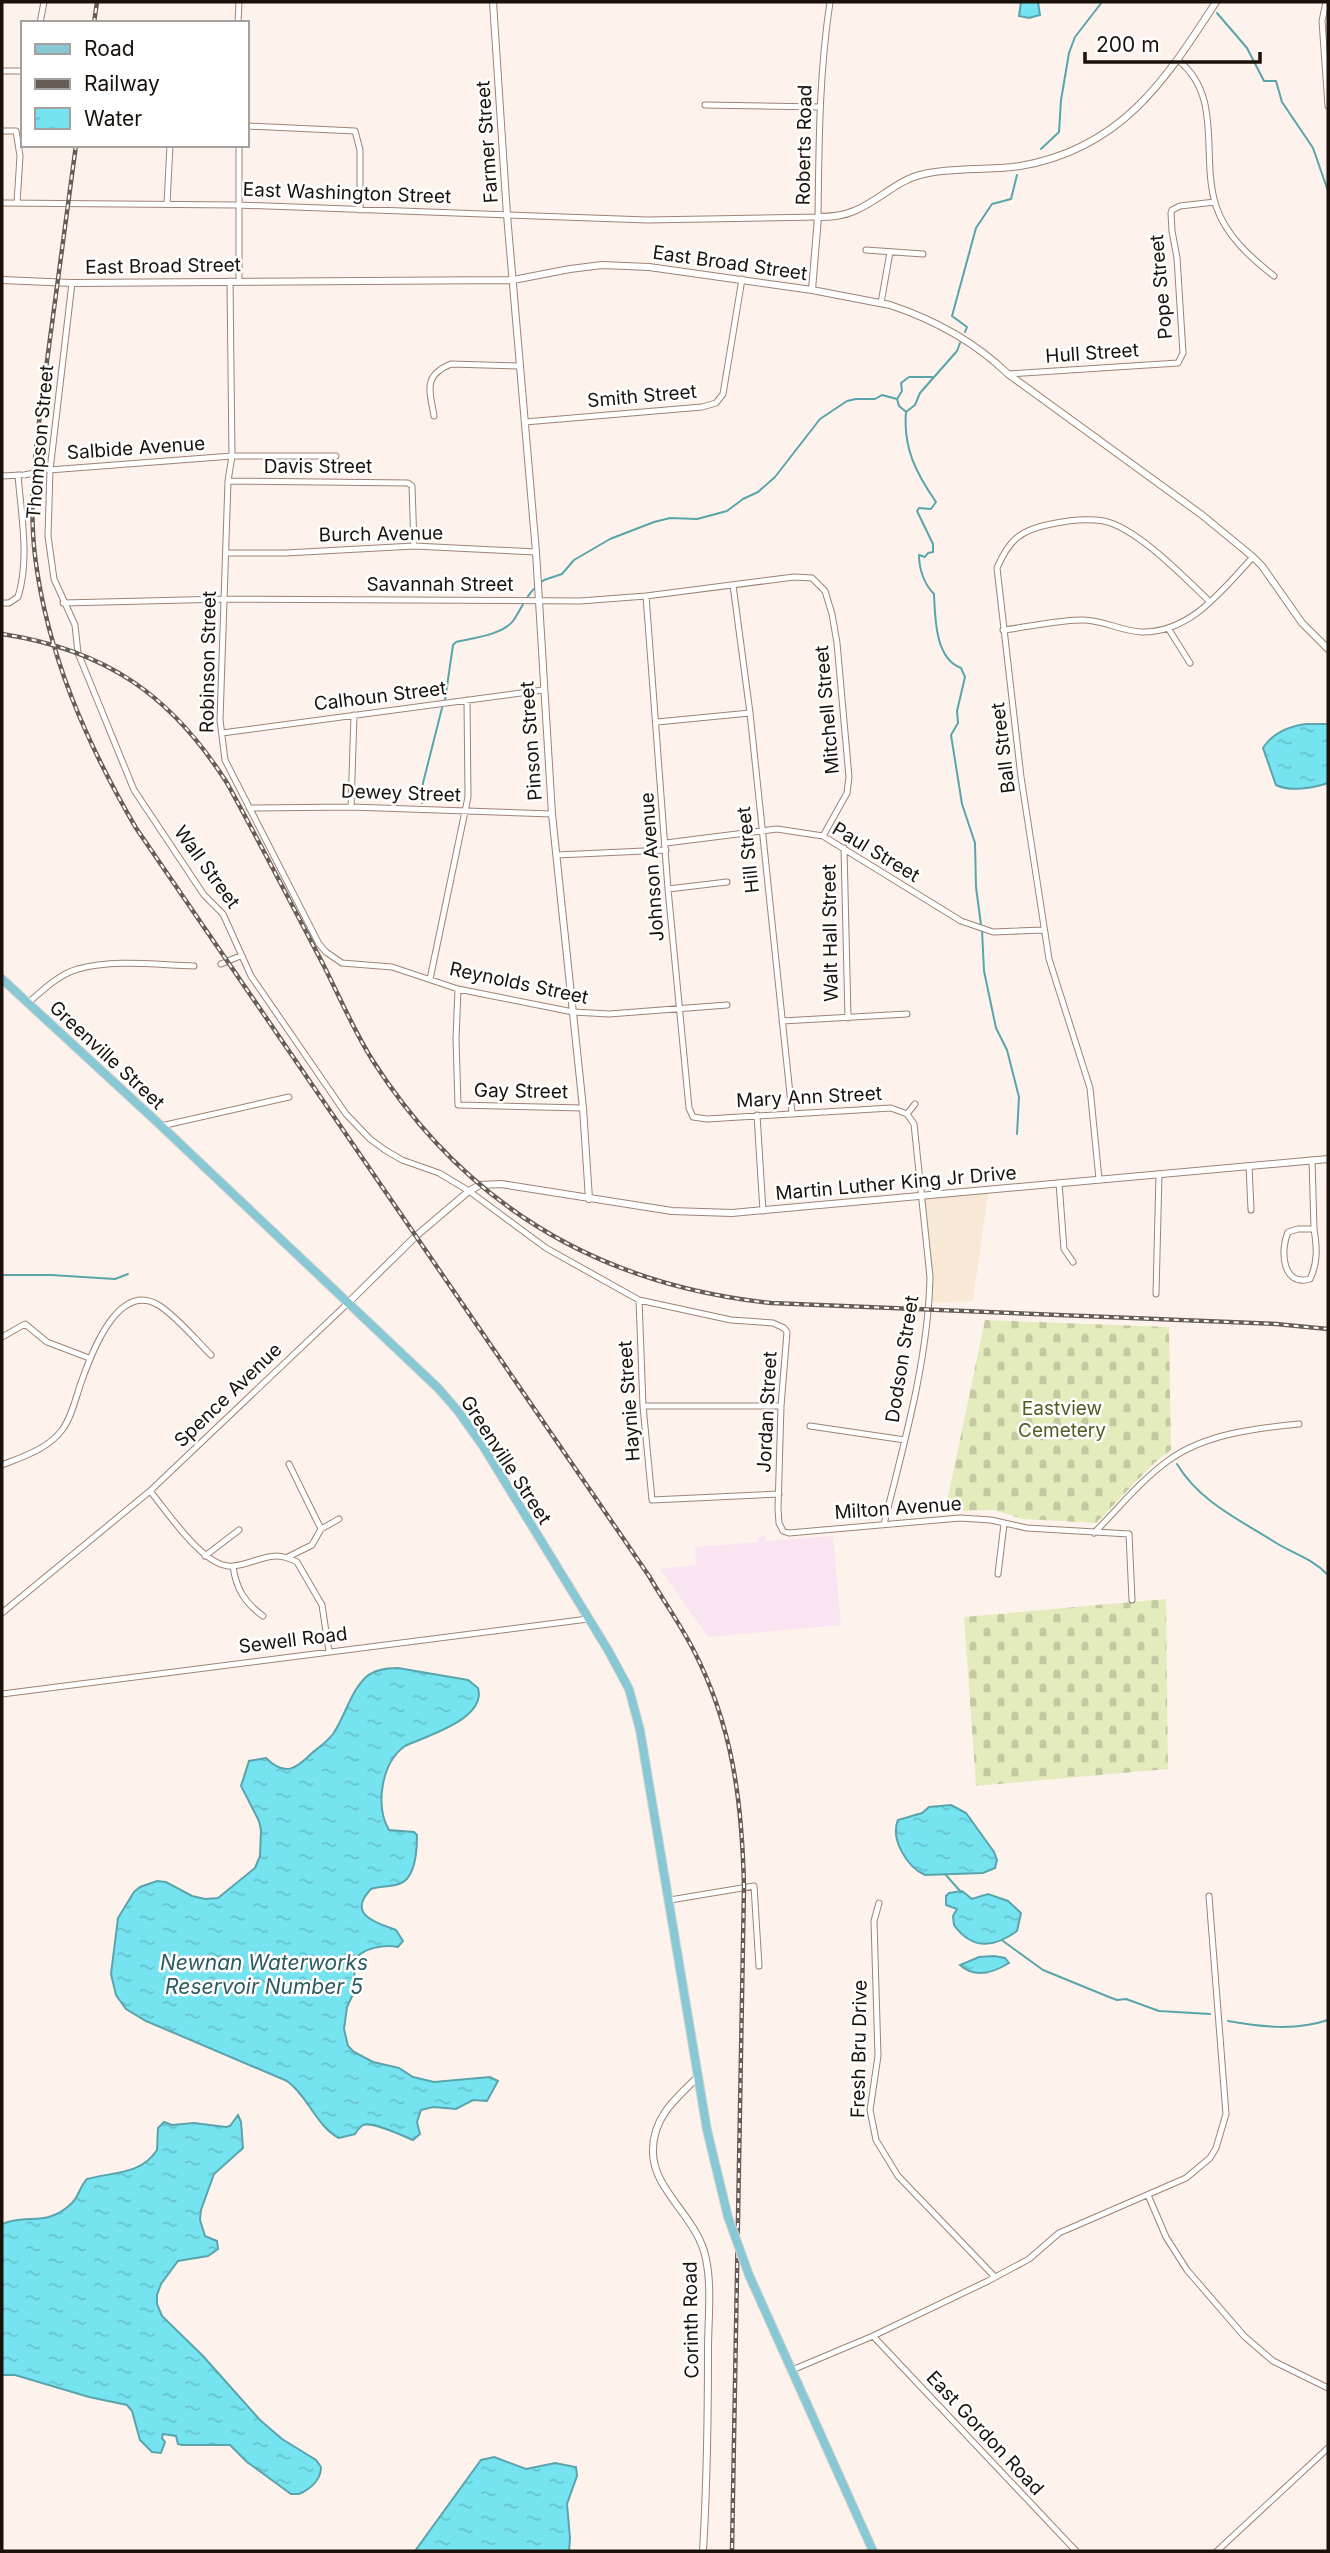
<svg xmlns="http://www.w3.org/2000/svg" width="1330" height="2553" font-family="Inter,sans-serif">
	<defs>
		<pattern id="cemetery-stones" width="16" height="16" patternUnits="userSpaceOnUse" patternTransform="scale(1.75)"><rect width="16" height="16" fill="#e4ecbd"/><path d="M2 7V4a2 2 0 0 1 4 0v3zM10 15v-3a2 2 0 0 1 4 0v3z" fill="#c3c9a1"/></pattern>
		<pattern id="water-ripples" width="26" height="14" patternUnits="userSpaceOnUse" patternTransform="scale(1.75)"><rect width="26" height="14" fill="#76e3f1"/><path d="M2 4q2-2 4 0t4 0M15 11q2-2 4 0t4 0" fill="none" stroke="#66c2cd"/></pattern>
	</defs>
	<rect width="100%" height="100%" fill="#fef3ec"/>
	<path fill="#fae8d7" d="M989,1188L973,1301L928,1303L919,1195Z"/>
	<path fill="#fae4f2" d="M765,1536L766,1541L833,1536L841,1625L708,1637L660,1569L696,1565L695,1547L758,1542V1537Z"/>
	<path fill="url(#cemetery-stones)" d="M985,1320L1169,1327L1171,1450L1154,1463L1096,1523L1023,1519L994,1510L945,1511Z
		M1166,1599L1168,1769L976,1786L964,1617Z"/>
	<path fill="url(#water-ripples)" stroke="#5aa4ac" stroke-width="2" d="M1021,2H1038L1040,15L1029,18L1019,16Z
		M1306,724H1328V783C1314,788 1290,792 1276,785L1263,748C1272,733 1290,726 1306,724Z
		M398,1668L468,1680L478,1688C487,1719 426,1736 405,1746C381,1763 375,1806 389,1830L414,1832L417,1835C417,1850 416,1879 399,1884C390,1887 380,1886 371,1889C346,1915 377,1923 396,1930L403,1941L398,1947C384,1944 363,1948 354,1960L355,1990L347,2007L344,2029L348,2046L354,2052L373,2062L399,2068L413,2077L434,2082L490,2077L498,2081L487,2101L473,2100L456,2109L433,2107L421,2110L417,2122L420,2134L413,2140C403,2136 373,2121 363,2125C360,2127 357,2131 355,2134L339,2138C316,2126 308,2096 287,2081L146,2021L126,2009L116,1995L111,1974L118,1918L134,1892L140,1887L157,1881L166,1882L192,1896L205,1899L218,1898L255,1868L260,1856L261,1830L259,1821L241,1786L249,1761L266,1758C285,1777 296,1769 312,1753C319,1747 327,1742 333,1734C345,1717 350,1692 366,1677C374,1670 388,1668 398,1668Z
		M951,1805L966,1813L994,1852L997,1860L995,1868L983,1873L925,1875C907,1867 890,1839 898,1820L922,1813L929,1807Z
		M962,1891L972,1899L988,1894L1008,1901L1021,1913L1017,1931C994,1948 972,1950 954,1925L953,1916L957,1909L946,1905V1896L949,1893Z
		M994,1956L1005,1958L1009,1963C993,1973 975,1979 960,1965L979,1957Z
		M238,2115L241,2122L243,2148L214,2174L201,2210L200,2220L205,2236L217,2241L218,2249L208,2256L178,2261L161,2284L157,2295V2304L162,2316L203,2356L260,2420L282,2439L316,2460L321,2467C321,2480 310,2489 299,2494H291L247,2462L230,2445H182L178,2444L176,2436L163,2434L162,2438L165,2442L161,2453L152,2452L140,2440L132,2411L127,2405L89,2397L15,2375H2V2224C29,2213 46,2228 72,2203C79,2196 80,2186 87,2179C112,2172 141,2175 157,2150L158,2128L164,2122L172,2125L194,2123L226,2127L230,2126Z
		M494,2457L526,2469L555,2463L576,2467L577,2476L567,2504L570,2538L569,2551H415L478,2464L481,2460Z"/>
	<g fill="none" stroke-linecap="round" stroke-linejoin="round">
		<path stroke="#5aa4ac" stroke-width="2" d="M1217,13L1247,48L1264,81H1276L1282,102L1313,148L1328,191
			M1041,149L1059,132L1061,100L1069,53L1075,37L1102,2
			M965,332L967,327L952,316L976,228L992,204L1011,199L1017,175
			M960,343L957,351L920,393L915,405L906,412C903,448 916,473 936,502L931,509L919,508L917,511L933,544V552L928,553L925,557L919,555C919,569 924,584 934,594C935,617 935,659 961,668L965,677L957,711L958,723L951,735L962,804L975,843L976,887L981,925
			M897,399L899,406L905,411
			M539,584L544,580L562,574L574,560L610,539L654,522L670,518L697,519L727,511L743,499L758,492L775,477L820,419L847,401L856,399H875L882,395L897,399L902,391L901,383L909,377H932
			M445,700L453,645L456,642C473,638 502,635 513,621C521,610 525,597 535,588
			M422,803L423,783L442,708
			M982,930L984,971L996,1028L1007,1050L1019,1097L1017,1134
			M2,1275H51L115,1279L128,1274
			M1177,1464C1199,1501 1238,1519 1273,1541C1291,1553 1312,1558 1328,1575
			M945,1874L961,1892
			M1003,1941L1043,1970L1109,1997L1117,2000L1126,1999L1159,2011L1210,2014
			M1228,2021C1262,2027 1295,2031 1328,2020"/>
		<defs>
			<path id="minor" d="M1326,2L1322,21L1328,106
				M40,23L44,2
				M238,23L239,2
				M1178,60C1224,97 1200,156 1216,206C1226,236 1250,257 1274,276
				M2,71H23
				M705,105L819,107
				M247,126L355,131L360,150V210
				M2,131H16L20,156L17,203
				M2,203L237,205L647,220L818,217C819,145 819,74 830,2
				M167,204L170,145
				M866,250L923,254
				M230,281L232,456L228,481L220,720L225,760L319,944L326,952L342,963L392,967L458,989L573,1012L609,1014L727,1005
				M239,281V145
				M72,283L50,470L48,536L54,579L75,625L78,653L134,790L204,895L223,914L251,976L346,1114L370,1139L385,1150L402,1160L439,1173L469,1191L546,1248L639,1300L731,1320L773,1323L784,1328L787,1332L781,1406L778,1509L779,1523L783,1531L789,1533L960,1518L991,1520L1027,1528L1129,1534L1132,1600
				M881,303L890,252
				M1008,374L1178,363L1183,353L1177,258L1172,231L1171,213L1172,210L1180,206L1215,202
				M434,416C430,391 422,376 451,364L520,366
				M525,422L702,407L716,403L723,394L742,279
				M49,470L232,456H336
				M2,476L21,475
				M228,481L408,483L412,486L414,546
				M226,553H286L414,546L536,552
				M733,585L750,713L792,1113
				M646,596L668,889L689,1108L693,1117L707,1119L891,1108L907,1114L914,1124L930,1277C928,1361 904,1443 884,1524
				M2,603H9L18,597C30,559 21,514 18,475
				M63,603L225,599L580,601L646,596L794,577L812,578L825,591L832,614L837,643L849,777L847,793L823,836
				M1168,628L1190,663
				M1003,630C1029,627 1057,620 1083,620C1103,620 1121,631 1141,632C1191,633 1222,590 1253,557
				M657,722L750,713
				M222,733L543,690
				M351,807L354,715
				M249,808L351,807L552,814
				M666,843L777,829L823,836L961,921L993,932L1044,930
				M844,848L848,1018
				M557,855L666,850
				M668,889L727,882
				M221,964L240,956
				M430,979L468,797L467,700
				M458,989L456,1039L458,1105L583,1108
				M28,1003C42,991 59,974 78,969C114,959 157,965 194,966
				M782,1021L907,1014
				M907,1114L915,1104
				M757,1115L763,1211
				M161,1126L289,1097
				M1312,1160L1314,1229
				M1249,1166L1251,1210
				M1099,1179L1090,1088L1049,959L1021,777L997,568C1009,540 1020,530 1051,524C1069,520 1086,518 1104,521C1137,528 1185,578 1210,602
				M1059,1183L1064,1249L1073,1262
				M1298,1229H1314C1317,1247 1318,1263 1310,1279C1282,1287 1280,1250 1288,1232Z
				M1156,1294L1159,1174
				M639,1300L643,1406L652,1500L779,1494
				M2,1337L25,1324L47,1342L89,1358
				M643,1406H781
				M810,1426L905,1440
				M2,1465C22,1457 48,1449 62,1430C72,1417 76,1396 82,1380C92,1352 119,1279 160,1306C179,1319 195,1339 211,1355
				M150,1491C167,1511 205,1570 233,1566C259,1563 270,1548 297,1562L322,1605L329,1652
				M321,1529L339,1519
				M1094,1533C1118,1509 1141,1480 1169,1460C1205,1434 1256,1428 1299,1424
				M205,1556L239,1530
				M288,1557L312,1545L321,1529L289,1464
				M233,1566C236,1589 245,1603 263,1616
				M998,1574L1004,1524
				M2,1613L150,1491L348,1303
				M2,1694L588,1619
				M670,1900L754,1886L759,1966
				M879,1903L874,1921L878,2056L870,2110L876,2140L898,2176L995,2277
				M1148,2195L1166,2237L1187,2270L1244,2336L1273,2361L1328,2388
				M873,2336L1076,2551
				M792,2370L873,2336L988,2281L1029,2259L1059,2233L1186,2178L1210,2158L1216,2148L1226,2114L1209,1896
				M1217,2551L1328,2448"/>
			<path id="tertiary" d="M493,2L507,215L536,552L552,814L583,1108L589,1199
				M2,280L72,283L513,280L570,269L602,265L649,267L812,290L890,305C935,320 974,341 1008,374L1202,515L1253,557L1262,566L1302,623L1328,649
				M812,290L818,217C830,217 843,216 854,211C879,201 898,179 924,174C955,167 988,171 1020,166C1121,149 1165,81 1216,2
				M348,1303L416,1236L469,1191L480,1185L501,1184L672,1211L732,1213L1328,1159
				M698,2077C676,2098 652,2118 653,2152C653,2191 698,2217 706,2259C712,2288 708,2320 708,2349C708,2417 707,2484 703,2551"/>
			<path id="primary" d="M2,979L156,1121L438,1388L458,1411L483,1446L608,1650L629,1689L640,1730L707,2130L728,2217
				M749,2275L873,2551"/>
		</defs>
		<use href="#minor" stroke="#9d8375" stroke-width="7"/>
		<use href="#tertiary" stroke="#9d8375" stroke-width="8"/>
		<use href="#primary" stroke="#d6d4d3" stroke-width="10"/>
		<use href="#minor" stroke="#fff" stroke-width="5"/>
		<use href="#tertiary" stroke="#fff" stroke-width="6"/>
		<use href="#primary" stroke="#87c8d4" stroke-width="8"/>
		<defs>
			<path id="rail" d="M94,23L97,2
				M76,145C66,217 57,289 47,361C39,426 27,490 35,556C47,654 87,744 136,828L649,1576C663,1600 680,1624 693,1649C733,1726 742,1802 744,1887L732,2551
				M2,634C106,650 171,695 227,783C260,843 292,905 324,966C340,998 354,1031 373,1061C466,1206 600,1285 771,1303L1276,1324L1328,1329"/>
		</defs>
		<use href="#rail" stroke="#675d57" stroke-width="4.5"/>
		<use href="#rail" stroke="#fff" stroke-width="2" stroke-dasharray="5" stroke-linecap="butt"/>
		<defs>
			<path id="minor-bridge" d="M24,475L44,471"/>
			<path id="primary-bridge" d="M728,2217L749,2275"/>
		</defs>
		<use href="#minor-bridge" stroke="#9d8375" stroke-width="7" stroke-linecap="butt"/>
		<use href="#primary-bridge" stroke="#d6d4d3" stroke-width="10" stroke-linecap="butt"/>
		<use href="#minor-bridge" stroke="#fff" stroke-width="5"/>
		<use href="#primary-bridge" stroke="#87c8d4" stroke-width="8"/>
	</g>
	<g text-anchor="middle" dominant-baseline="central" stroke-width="5" stroke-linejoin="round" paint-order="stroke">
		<g font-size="19" fill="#1a110b" stroke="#fff">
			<text transform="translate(487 142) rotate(-94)">Farmer Street</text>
			<text transform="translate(804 145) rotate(-89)">Roberts Road</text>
			<text transform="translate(347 193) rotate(2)">East Washington Street</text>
			<text transform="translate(730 263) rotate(8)">East Broad Street</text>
			<text transform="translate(163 266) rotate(-1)">East Broad Street</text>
			<text transform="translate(1161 287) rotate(-95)">Pope Street</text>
			<text transform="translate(1092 353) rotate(-4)">Hull Street</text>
			<text transform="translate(642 396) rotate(-5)">Smith Street</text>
			<text transform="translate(40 442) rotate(-85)">Thompson Street</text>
			<text transform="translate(136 448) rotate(-4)">Salbide Avenue</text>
			<text x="318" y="466">Davis Street</text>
			<text transform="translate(381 534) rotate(-1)">Burch Avenue</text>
			<text x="440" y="584">Savannah Street</text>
			<text transform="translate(208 662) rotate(-89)">Robinson Street</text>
			<text transform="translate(380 696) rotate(-7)">Calhoun Street</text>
			<text transform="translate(827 710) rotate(-95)">Mitchell Street</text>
			<text transform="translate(531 741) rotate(-94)">Pinson Street</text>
			<text transform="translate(1003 748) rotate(-97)">Ball Street</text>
			<text transform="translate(401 793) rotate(2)">Dewey Street</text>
			<text transform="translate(748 850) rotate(-96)">Hill Street</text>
			<text transform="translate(876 852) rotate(31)">Paul Street</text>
			<text transform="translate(207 867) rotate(54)">Wall Street</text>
			<text transform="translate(652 867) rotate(-94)">Johnson Avenue</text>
			<text transform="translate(830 933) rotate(-91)">Walt Hall Street</text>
			<text transform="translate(519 983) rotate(12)">Reynolds Street</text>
			<text transform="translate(107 1055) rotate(43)">Greenville Street</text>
			<text transform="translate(521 1091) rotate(1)">Gay Street</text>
			<text transform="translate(809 1097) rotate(-3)">Mary Ann Street</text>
			<text transform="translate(896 1183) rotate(-5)">Martin Luther King Jr Drive</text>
			<text transform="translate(902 1359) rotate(-81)">Dodson Street</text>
			<text transform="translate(228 1395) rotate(-44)">Spence Avenue</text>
			<text transform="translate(629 1401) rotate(-94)">Haynie Street</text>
			<text transform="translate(767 1412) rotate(-87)">Jordan Street</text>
			<text transform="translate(506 1460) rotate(57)">Greenville Street</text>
			<text transform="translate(898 1508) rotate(-4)">Milton Avenue</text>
			<text transform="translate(293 1640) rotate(-7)">Sewell Road</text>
			<text transform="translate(859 2049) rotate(-89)">Fresh Bru Drive</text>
			<text transform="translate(691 2320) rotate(-91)">Corinth Road</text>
			<text transform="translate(985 2433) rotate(47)">East Gordon Road</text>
		</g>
		<g font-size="19" fill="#545b22" stroke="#fff">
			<text x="1062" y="1408">Eastview<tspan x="1062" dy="22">Cemetery</tspan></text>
		</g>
		<g font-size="21" font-style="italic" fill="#2b5b61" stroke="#fff">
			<text x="264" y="1962">Newnan Waterworks<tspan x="264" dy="24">Reservoir Number 5</tspan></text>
		</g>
	</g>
	<rect width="1330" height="2553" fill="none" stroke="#1a110b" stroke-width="7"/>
	<rect x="21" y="21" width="228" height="126" fill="#ffffff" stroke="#a3a09d" stroke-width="2"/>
	<rect x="35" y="44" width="35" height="10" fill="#87c8d4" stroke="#a3a09d" stroke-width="2"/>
	<text x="84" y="56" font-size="21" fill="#1a110b">Road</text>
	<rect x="35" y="79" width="35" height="10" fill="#675d57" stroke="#a3a09d" stroke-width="2"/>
	<text x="84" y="91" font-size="21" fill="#1a110b">Railway</text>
	<rect x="35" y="108" width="35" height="21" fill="url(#water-ripples)" stroke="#a3a09d" stroke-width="2"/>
	<text x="84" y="126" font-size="21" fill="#1a110b">Water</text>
	<path d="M1085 52v10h175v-10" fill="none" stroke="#1a110b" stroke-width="3.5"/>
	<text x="1096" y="52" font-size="21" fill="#1a110b" stroke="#ffffff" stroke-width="5" paint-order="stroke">200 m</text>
</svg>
